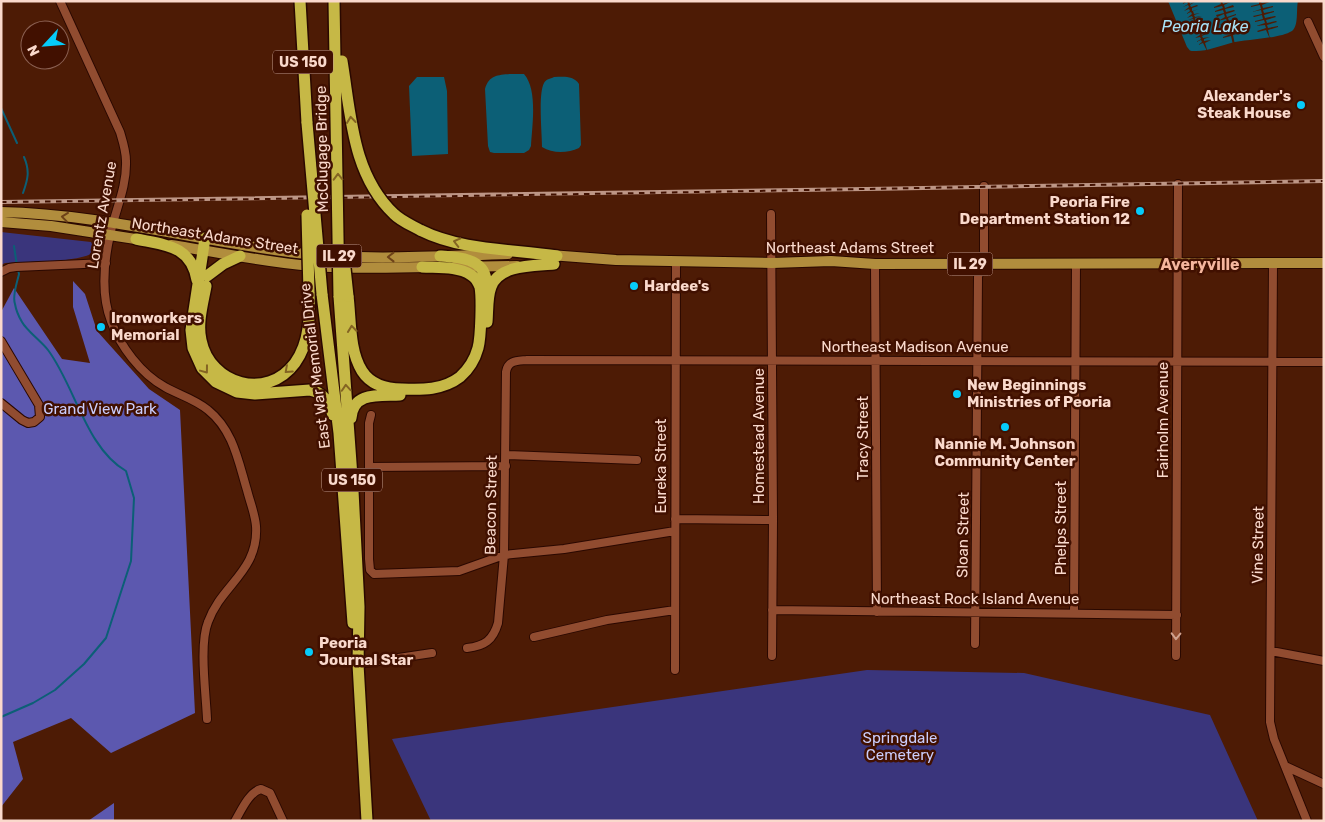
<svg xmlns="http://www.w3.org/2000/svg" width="1325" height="822" font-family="Rubik,sans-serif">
	<rect width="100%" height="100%" fill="#4d1b05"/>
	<path fill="#3a357c" d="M1,232L91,242L98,250C80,264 29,261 5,263L1,265Z
		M867,670L1024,673L1210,715L1258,821H431L392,739Z"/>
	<path fill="#5c58af" d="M73,281L85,294L97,331L149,389L180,410L195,713L111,753L71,718L13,742L23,779L1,807V312L14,288L62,359L90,363L73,307Z
		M114,803V821H88Z"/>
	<path fill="#0c5f76" d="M1168,1H1298C1296,9 1299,26 1292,31C1279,39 1247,39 1231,43C1219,46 1206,52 1193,51C1189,51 1190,50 1187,47Z
		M511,74H524C538,90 532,126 531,146L529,150L524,153H494L490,152L488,146L485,89C489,75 498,75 511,74Z
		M417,77H444L447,91L448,154L412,156L409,86Z
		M554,77C563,77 573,75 579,84L581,145L579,148C568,153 553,154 542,147C542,133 538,94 544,83C546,79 550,79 554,77Z"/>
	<path fill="#4d1b05" d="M1185,1H1189L1190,4L1196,1L1190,5L1191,7L1197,5L1198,6L1192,8V11L1199,9L1193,11L1194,14L1200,13L1194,15L1195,17L1202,16L1195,18L1196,21L1203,18V20L1197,22L1198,24L1204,23L1199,26H1206L1199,29L1201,31L1207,30L1201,32L1202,35L1208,32V33L1202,36L1203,38L1210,37L1204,39V41L1211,40L1205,43L1208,53L1203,43L1198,45L1202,42L1201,40L1196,42L1201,39L1200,37L1195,38L1200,35L1199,33L1193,34L1199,32L1197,30L1192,32L1197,28L1196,26L1191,27L1196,25L1195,23L1190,25L1194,21L1193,19L1188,20L1193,18L1192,16L1187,18L1192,14L1191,12L1186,14L1190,11L1189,9L1184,11L1189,7L1188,5L1183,7L1188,4L1187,2L1182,4Z
		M1220,1H1222L1223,4L1232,1L1224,5L1225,8L1233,5L1234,7L1225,9L1226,12L1234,10L1235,11L1226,14L1227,17L1236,14V15L1228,18L1229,21L1237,18V20L1229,22L1230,25L1239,24L1230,27L1231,30L1240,27V28L1232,31V34L1241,33L1233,35L1235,45H1233L1231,36L1223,38V37L1231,34L1229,32L1222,34L1229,30L1228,27L1221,30L1220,28L1228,26L1227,23L1219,25L1227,21L1226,19L1218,21L1225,17L1224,14L1217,17L1216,15L1224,13L1223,10L1215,12V11L1223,8L1222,6L1214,8V7L1221,4Z
		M1259,1L1262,3L1272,1L1262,5L1263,8L1273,6V7L1263,10L1264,13L1274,11V12L1264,15L1265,18L1275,16L1276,17L1266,20L1267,23L1276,21L1277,22L1267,25L1268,28L1278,26V27L1268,30L1270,39L1266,30L1258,32L1257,31L1266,28L1265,25L1256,26L1265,23L1264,20L1255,22V21L1263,19L1262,15L1254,17L1253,16L1262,14L1261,10L1252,12L1261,9L1260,5L1251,7V6L1259,4Z"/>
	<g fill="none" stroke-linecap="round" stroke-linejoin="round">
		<path stroke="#0c5f76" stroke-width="2" d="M1,108L17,143
			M23,193C28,179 30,171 24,157
			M14,246L17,266
			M1,717L33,703L55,690L84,664L106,638L131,561L134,498L126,471C86,448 75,386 48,350C41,341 27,331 22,322C19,317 16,310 15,304C12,296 17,283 19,274L18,270"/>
		<defs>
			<path id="minor" d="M60,1L120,132C123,142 126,151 126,161C127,187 115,211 110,235C104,262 101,295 111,321C120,346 141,374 165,387C179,395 195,399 208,410C233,430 238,460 247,490C250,502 255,514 256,526C259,571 221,585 208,622C199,644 206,694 207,719
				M1308,22L1324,57
				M771,214L773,520L772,656
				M1273,263L1270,722L1274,739L1307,821
				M875,264L877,612
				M1,272L9,268L16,267L106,263
				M1,341L39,405L40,417L34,422L28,423L22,420L1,403
				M371,415L369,423V559L370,570L374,574L459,571L504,555L564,549L675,531
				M506,455L637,460
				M369,467L506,466
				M675,519L773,520
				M772,610L1177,615
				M1074,613L1076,264
				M534,637L607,620L675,610
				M975,644L978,277L984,253V186
				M467,648C485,646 493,640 498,623L504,555L506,372C508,360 517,361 527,360L1324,362
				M1271,651L1324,661
				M1176,656L1178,184
				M358,664L432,653
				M675,670L676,262
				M1285,766L1324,784
				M235,821C241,811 249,792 261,789L270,793L283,821"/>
			<path id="major" d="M1,212C101,214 198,241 297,253C366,261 438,256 508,254
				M1,222L51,226L142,240
				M171,245C217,252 264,262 311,266C350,269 390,268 430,267
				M550,255L616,260L772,263L831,261L875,264L1324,263
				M454,267L517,266"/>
			<path id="highway" d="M300,1L307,123
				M420,230C462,251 512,249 557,256
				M205,238L191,330L193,348L202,368L216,382L237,392L255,394L310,390C325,393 328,402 333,415
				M136,239C165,245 191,245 197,280
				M440,256C456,257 484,258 486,280C487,285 486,291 486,296
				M207,276L223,264L240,256
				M206,286C203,303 197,323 201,340C210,385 267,401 295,363C310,342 310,316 309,292
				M322,294L339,433L353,623
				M339,296L353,491L359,607L358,664L367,821
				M348,296C351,320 349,350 362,371C371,385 386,389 402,389C422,390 443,390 460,377C469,369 475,359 478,348C481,337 482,298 480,287C478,282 475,277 471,275C458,266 437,268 422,267
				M487,322C488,311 487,297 491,287C499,264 535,266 554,264
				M351,418C353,391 380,396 400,395"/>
		</defs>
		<use href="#minor" stroke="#2a0800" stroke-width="10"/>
		<use href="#major" stroke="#2a0800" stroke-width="12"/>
		<use href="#highway" stroke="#2a0800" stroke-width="14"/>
		<use href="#minor" stroke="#914c30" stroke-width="8"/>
		<use href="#major" stroke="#b18d3d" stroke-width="10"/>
		<use href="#highway" stroke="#c6b846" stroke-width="11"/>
		<defs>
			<path id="rail" d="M1,202C442,198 883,188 1324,181"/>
		</defs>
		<use href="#rail" stroke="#bd9686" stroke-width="4"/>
		<use href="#rail" stroke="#411000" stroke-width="2" stroke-dasharray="5.5" stroke-linecap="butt"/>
		<defs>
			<path id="highway-bridge" d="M334,1L339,296
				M342,61C351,115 352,174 394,214C401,221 411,225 420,230
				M307,123L322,294
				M307,215L309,292
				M345,268L348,296"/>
		</defs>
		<use href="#highway-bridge" stroke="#2a0800" stroke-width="14" stroke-linecap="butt"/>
		<use href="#highway-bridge" stroke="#c6b846" stroke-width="11"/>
	</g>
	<defs><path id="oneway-chevron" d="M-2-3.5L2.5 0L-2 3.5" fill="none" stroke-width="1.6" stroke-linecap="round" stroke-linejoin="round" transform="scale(1.25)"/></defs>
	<g stroke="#846423">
		<use href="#oneway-chevron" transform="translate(351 120) rotate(-96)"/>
		<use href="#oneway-chevron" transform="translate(338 177) rotate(-91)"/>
		<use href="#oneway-chevron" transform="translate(457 242) rotate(-166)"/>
		<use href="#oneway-chevron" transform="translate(352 329) rotate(-96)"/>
		<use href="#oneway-chevron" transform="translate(205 370) rotate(53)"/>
		<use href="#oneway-chevron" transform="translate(288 370) rotate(138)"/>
		<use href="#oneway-chevron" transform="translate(346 388) rotate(-94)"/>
	</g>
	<g stroke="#6e4218">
		<use href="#oneway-chevron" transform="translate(65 217) rotate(-173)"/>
		<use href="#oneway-chevron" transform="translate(391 257) rotate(180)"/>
	</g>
	<use stroke="#d0a18e" href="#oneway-chevron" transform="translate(1176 636) rotate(91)"/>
	<g fill="#06cbf9" stroke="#411000" stroke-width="2">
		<circle cx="1301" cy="105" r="5"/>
		<circle cx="1140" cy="211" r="5"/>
		<circle cx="634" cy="286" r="5"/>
		<circle cx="101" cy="327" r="5"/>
		<circle cx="957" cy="394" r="5"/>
		<circle cx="1005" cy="427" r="5"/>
		<circle cx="309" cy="652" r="5"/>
	</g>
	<g text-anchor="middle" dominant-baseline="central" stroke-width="5" stroke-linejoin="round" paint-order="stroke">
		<g fill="#411000" stroke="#c29d8f" stroke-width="1">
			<rect x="273" y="50.5" width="60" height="23" rx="4"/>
			<rect x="316.5" y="244.5" width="45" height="23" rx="4"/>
			<rect x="947.5" y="252.5" width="45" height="23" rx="4"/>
			<rect x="322" y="468.5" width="60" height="23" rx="4"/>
		</g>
		<g font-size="14" font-weight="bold" fill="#fad9cc">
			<text x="303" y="62">US 150</text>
			<text x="339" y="256">IL 29</text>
			<text x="970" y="264">IL 29</text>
			<text x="352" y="480">US 150</text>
		</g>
		<g font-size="15" font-weight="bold" fill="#fad9cc" stroke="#411000" text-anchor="start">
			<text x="1291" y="96" text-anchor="end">Alexander's<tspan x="1291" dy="17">Steak House</tspan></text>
			<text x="1130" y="202" text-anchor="end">Peoria Fire<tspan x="1130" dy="17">Department Station 12</tspan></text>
			<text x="644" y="286">Hardee's</text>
			<text x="111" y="318">Ironworkers<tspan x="111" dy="17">Memorial</tspan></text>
			<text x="967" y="385">New Beginnings<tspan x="967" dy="17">Ministries of Peoria</tspan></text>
			<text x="1005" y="444" text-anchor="middle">Nannie M. Johnson<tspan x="1005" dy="17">Community Center</tspan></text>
			<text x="319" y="643">Peoria<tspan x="319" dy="17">Journal Star</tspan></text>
		</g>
		<g font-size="15" fill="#fad9cc" stroke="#411000">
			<text transform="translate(322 149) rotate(-91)">McClugage Bridge</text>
			<text transform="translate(102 215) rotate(-80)">Lorentz Avenue</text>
			<text transform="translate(215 236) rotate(9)">Northeast Adams Street</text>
			<text x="850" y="248">Northeast Adams Street</text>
			<text x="915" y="347">Northeast Madison Avenue</text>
			<text transform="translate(315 366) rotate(-97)">East War Memorial Drive</text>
			<text transform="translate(1163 420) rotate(-90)">Fairholm Avenue</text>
			<text transform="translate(759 436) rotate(-90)">Homestead Avenue</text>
			<text transform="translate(863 438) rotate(-90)">Tracy Street</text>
			<text transform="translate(661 466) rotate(-90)">Eureka Street</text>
			<text transform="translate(491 505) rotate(-89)">Beacon Street</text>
			<text transform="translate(1061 528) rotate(-90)">Phelps Street</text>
			<text transform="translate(963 535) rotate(-89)">Sloan Street</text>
			<text transform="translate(1258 545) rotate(-89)">Vine Street</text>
			<text x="975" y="599">Northeast Rock Island Avenue</text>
		</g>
		<g font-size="15" fill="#cacdfc" stroke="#411000">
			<text x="100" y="409">Grand View Park</text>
			<text x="900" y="738">Springdale<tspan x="900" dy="17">Cemetery</tspan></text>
		</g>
		<g font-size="16" font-style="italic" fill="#a8e2f7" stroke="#411000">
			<text x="1205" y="26">Peoria Lake</text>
		</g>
		<g font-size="16" font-weight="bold" fill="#f5b69d" stroke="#411000">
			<text x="1200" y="264">Averyville</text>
		</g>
	</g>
	<rect width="1325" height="822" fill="none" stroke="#fad9cc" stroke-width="5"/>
	<g transform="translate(45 45) rotate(244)"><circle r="24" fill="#411000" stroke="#8b6052"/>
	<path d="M0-4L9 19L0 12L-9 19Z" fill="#06cbf9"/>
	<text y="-8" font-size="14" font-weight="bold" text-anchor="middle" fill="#fad9cc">N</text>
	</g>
</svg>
